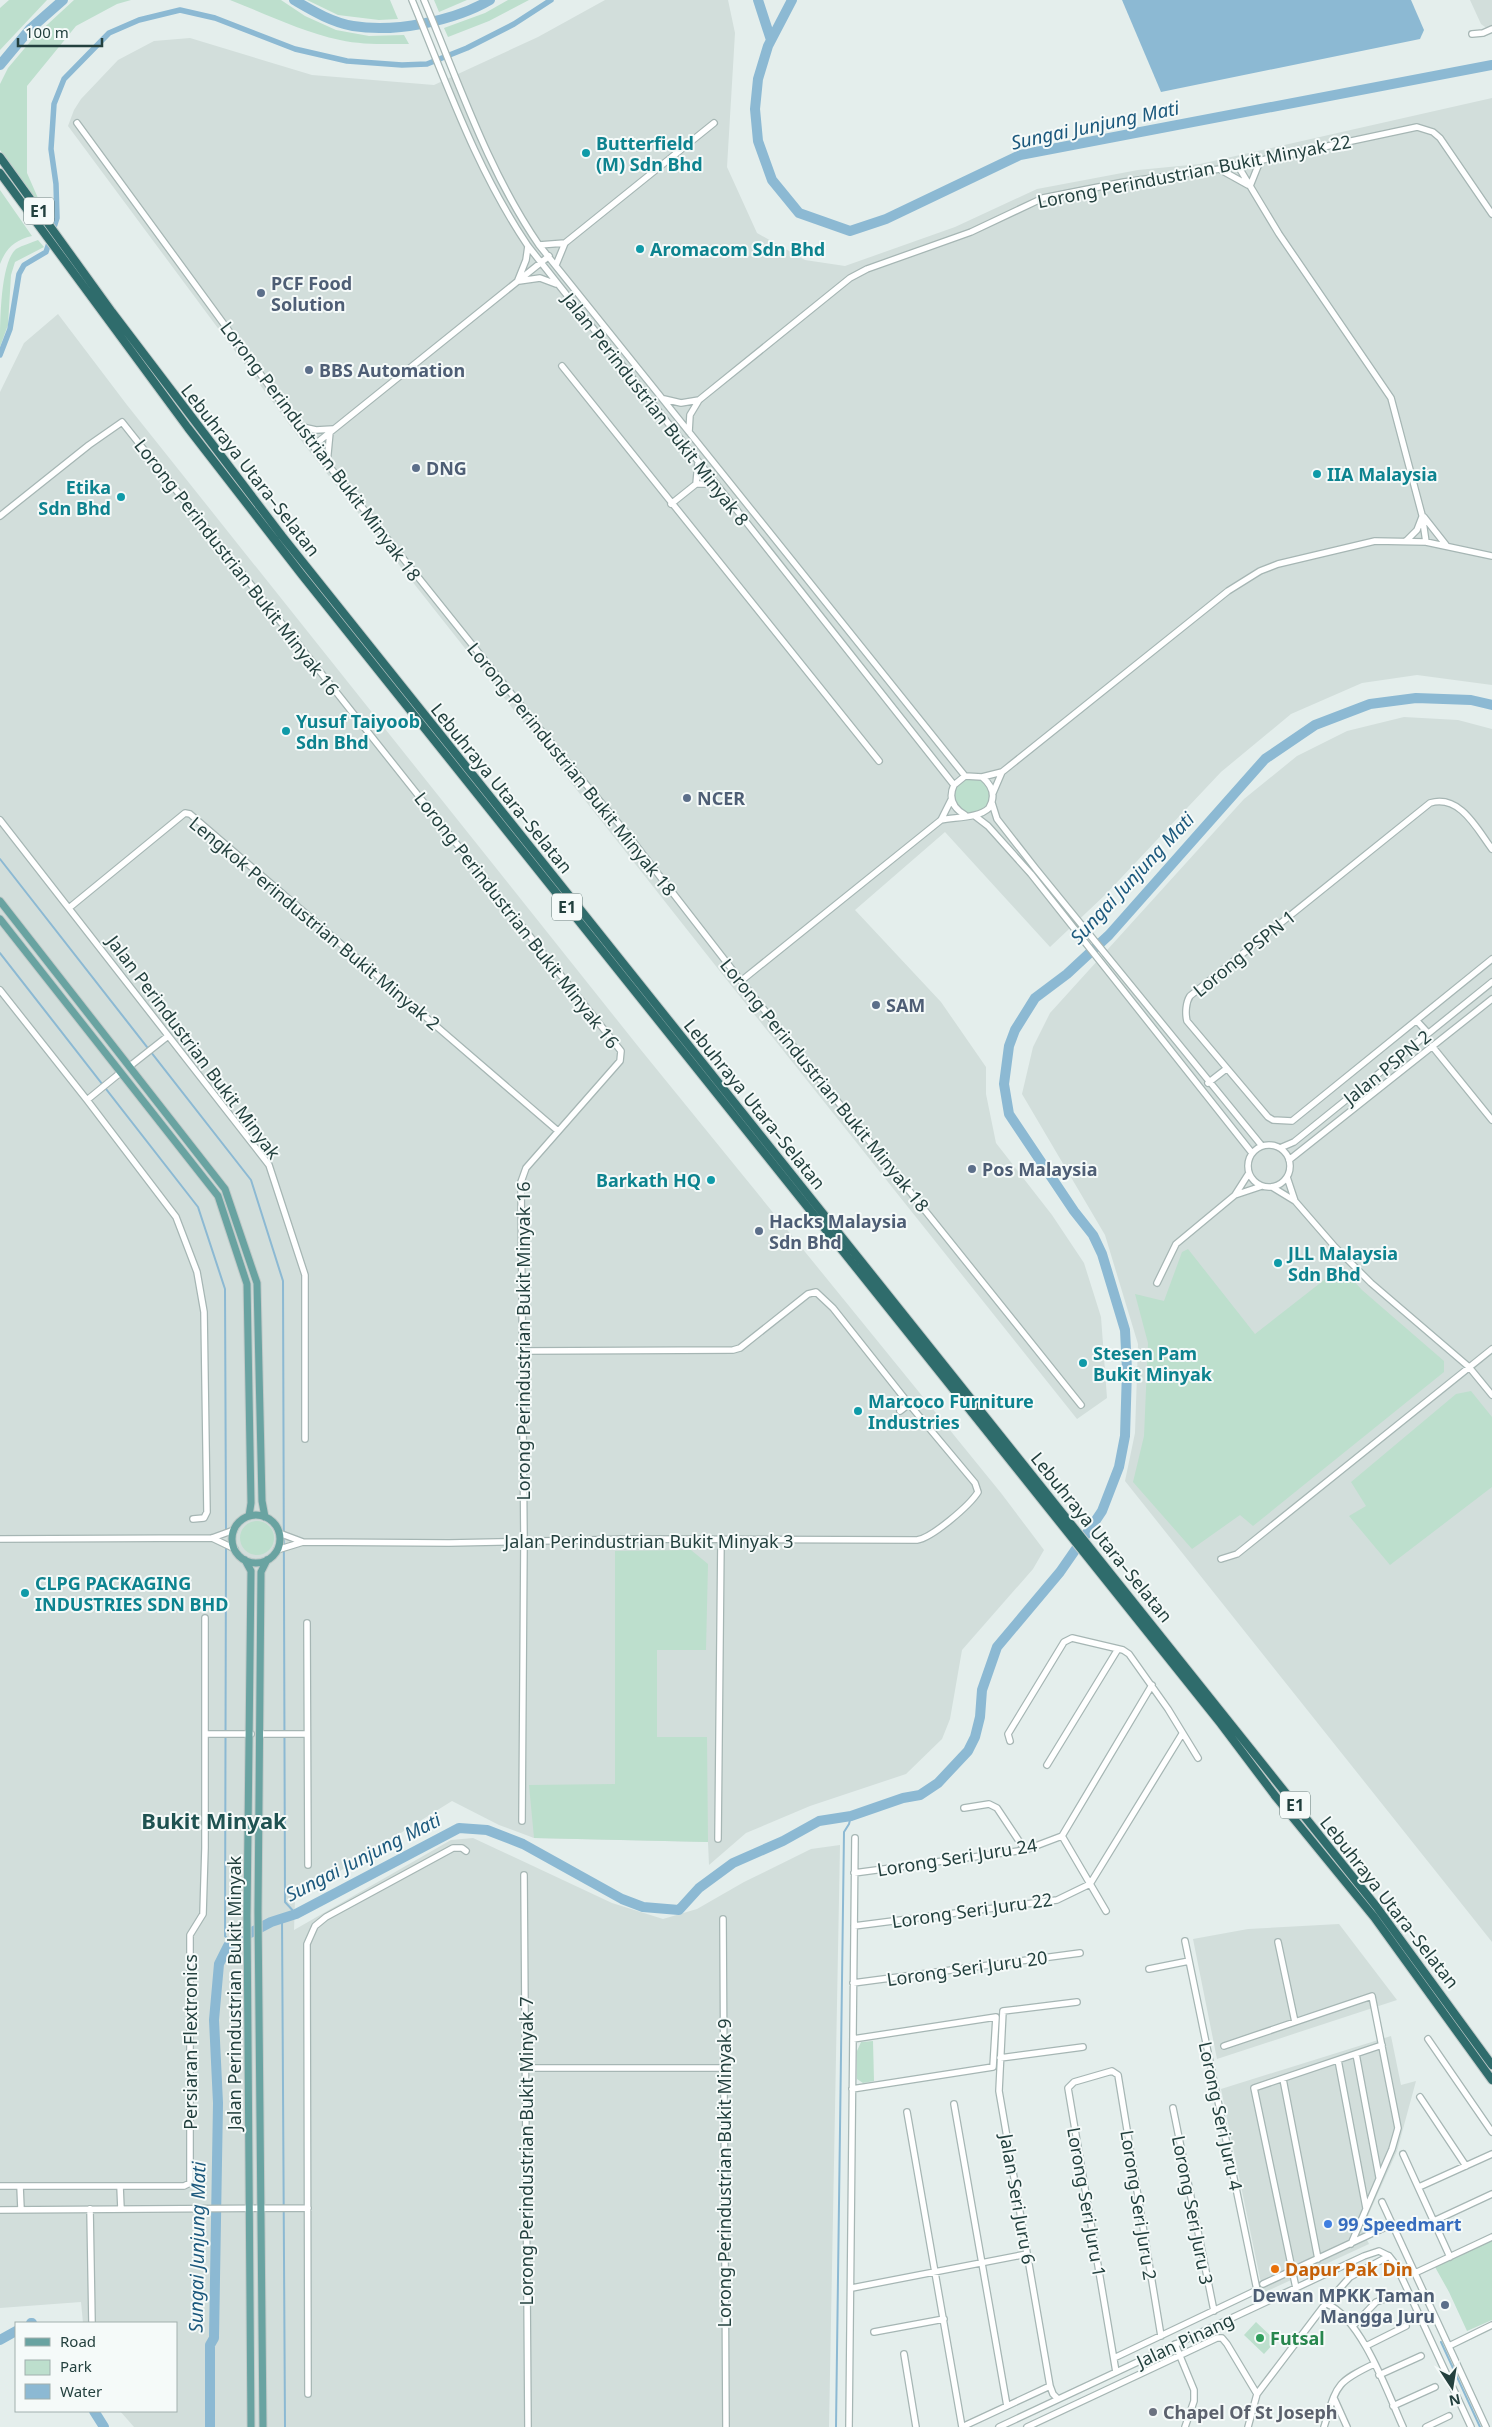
<svg xmlns="http://www.w3.org/2000/svg" width="1492" height="2427" font-family="'Noto Sans',sans-serif">
	<rect width="100%" height="100%" fill="#e4eeec"/>
	<path fill="#d2dedb" d="M605,0H728L735,33L727,167L757,233L805,260L845,266L955,227L1037,189L1138,170L1200,164L1492,98V685L1417,675L1362,683L1291,714L1221,772L1105,895L1050,947L945,832L855,910L941,1002L986,1067V1094L996,1143L1052,1215L1084,1263L1101,1317L1107,1398L1077,1419L730,984L306,447L68,126L74,110L81,99L118,60L154,41L190,38L312,75L434,85L538,37Z
		M1470,0H1492V32L1481,24Z
		M58,314L127,405L641,1050L1001,1493L1044,1550L1033,1569L962,1650L950,1719L942,1739L906,1774L810,1806L746,1833L709,1865L708,1842L534,1838L499,1825L452,1801L295,1899L294,1930L451,1840L473,1838L612,1903L663,1919L697,1909L744,1882L811,1849L840,1845L829,2427H134L120,2411H176V2323H83L81,2302L0,2308V392L24,343Z
		M1404,717L1458,720L1492,729V1942L1125,1481L1135,1433L1138,1344L1105,1235L1022,1094L1033,1047L1050,1013L1244,799L1297,756L1347,731Z
		M1339,1924L1397,2000L1217,2059L1193,1939L1248,1929Z
		M1391,2036L1401,2085L1416,2081L1397,2151L1362,2229L1369,2244L1263,2293L1221,2089Z"/>
	<path fill="#bddfcd" d="M9,0H47L0,50V8Z
		M74,0H131L117,4L76,26L27,86V173L41,205L40,206L0,150V84L8,68L35,36Z
		M230,0H281L305,16L336,30L369,36L404,35L409,44C386,44 362,45 340,40C302,32 266,14 230,0Z
		M307,0H390L398,19L379,20L338,15Z
		M434,0H467L439,12Z
		M508,0H529L489,21L448,37L444,28L485,13Z
		M0,190L32,236C15,240 6,248 0,264Z
		M38,240L44,247L15,262L11,275L8,325L0,347C0,324 0,263 16,249C23,245 31,243 38,240Z
		M954 795a18 18 0 1 1 36 0a18 18 0 1 1-36 0Z
		M1188,1249L1255,1334L1333,1273L1344,1270L1362,1290L1444,1361V1372L1253,1526L1240,1515L1192,1549L1133,1482L1144,1436L1148,1343L1135,1294L1164,1301L1182,1252Z
		M1471,1391L1492,1417V1487L1390,1565L1349,1516L1366,1506L1351,1482L1456,1394Z
		M240 1538a17 17 0 1 1 34 0a17 17 0 1 1-34 0Z
		M691,1550L708,1564L706,1650H657V1737H707L708,1842L534,1838L529,1785L615,1784V1551Z
		M873,2041L874,2081L863,2083L857,2079V2051L861,2042Z
		M1492,2240V2320L1467,2331L1449,2292L1435,2267Z
		M1256,2322L1276,2341L1264,2354L1244,2335Z"/>
	<path fill="#8cb9d3" d="M1122,0H1411L1424,30L1420,39L1161,92Z"/>
	<g fill="none" stroke-linecap="round" stroke-linejoin="round">
		<path stroke="#8cb9d3" stroke-width="2" d="M0,859L251,1180L283,1281L285,1902L296,1914
			M0,953L198,1207L225,1289L226,1530
			M226,1548L225,1936L231,1943
			M282,1918L285,2427
			M1441,2342L1480,2427
			M836,2427L844,1832L849,1824L851,1816"/>
		<path stroke="#8cb9d3" stroke-width="5.5" d="M0,355L10,329L19,274L24,265L46,252L57,218L56,184L51,149L54,104L64,79L109,33L139,20L180,10L215,18L295,49L347,61L402,65L427,64L467,48L514,24L551,0"/>
		<path stroke="#8cb9d3" stroke-width="10" d="M294,0C313,11 331,22 353,26C395,33 454,21 490,0
			M758,0L771,40
			M792,0L768,46L758,79L755,109L758,141L772,180L799,213L850,231L886,219L1020,155L1492,65
			M0,65L30,29L63,0
			M31,2323H32
			M0,2340L16,2331
			M94,2411L104,2427
			M210,2427V2345L214,2338L218,2103L214,2020L219,1964L228,1946L237,1940L271,1922L296,1914L459,1828L487,1830L523,1844L622,1899L643,1907L679,1910L699,1888L733,1863L783,1841L819,1821L851,1816L903,1798L920,1795L938,1783L968,1751L975,1737L980,1717L982,1690L997,1647L1060,1572L1092,1526L1102,1511L1119,1467L1125,1436L1127,1370L1125,1330L1102,1254L1093,1235L1074,1211L1009,1114L1004,1084L1009,1046L1015,1030L1035,998L1067,974L1109,935L1265,759L1315,725L1370,704L1416,698L1471,700L1492,705"/>
		<defs>
			<path id="minor" d="M412,0C447,84 476,169 528,246L954,785
				M424,0C459,83 488,171 539,245L965,776
				M1472,34L1483,33L1492,29
				M77,123L313,446L539,728L624,830L741,981L1081,1405
				M1238,166L1279,234L1391,398L1422,515L1426,542
				M1221,170L1248,185
				M1250,186L1260,161
				M539,245L565,243
				M556,265L565,243L714,123
				M518,280L526,260L528,246
				M519,281L540,278L556,284
				M562,366L879,761
				M664,399L681,403L699,400
				M298,426L316,430L333,429
				M689,432L690,415L699,400L850,278L867,269L971,232L1043,198L1124,182L1220,169L1417,127L1433,132L1440,138L1492,214
				M313,446L549,256
				M327,464L330,432
				M696,484L698,463
				M671,504L696,484H715
				M0,516L89,445L122,422L621,1051L620,1061L526,1168L521,1182L524,1541L522,1821
				M1424,517L1446,545
				M1406,541L1417,530L1422,517
				M982,777L1002,772L1228,591L1260,571L1278,564L1375,541L1426,542L1492,556
				M993,793L1002,772
				M992,803L997,819L1036,869L1262,1146
				M975,816L988,826L1031,874L1252,1153
				M0,820L269,1165L305,1275V1439
				M941,820C956,817 979,818 989,808C996,796 993,786 982,777L965,776L954,785C948,798 953,808 965,815
				M1492,849C1477,829 1460,794 1430,803L1190,996C1186,1002 1185,1013 1187,1021L1268,1117L1273,1120L1292,1121L1492,959
				M69,908L185,813L190,814L558,1131
				M741,981L941,820L951,800
				M0,990L87,1100L176,1217L197,1272L204,1312L207,1512L204,1518L193,1519
				M1417,1021L1428,1033
				M1432,1046L1492,1120
				M130,1066L168,1036
				M1208,1083L1226,1069
				M87,1100L120,1073
				M1248 1166a21 21 0 1 1 42 0a21 21 0 1 1-42 0Z
				M1280,1148L1294,1142L1492,982
				M1289,1160L1492,999
				M1287,1177L1295,1201
				M1272,1187L1295,1201L1335,1247L1371,1283L1469,1367L1492,1395
				M1235,1195L1262,1186
				M1157,1283L1176,1244L1235,1195L1249,1173
				M900,1411L909,1404
				M279,1533L303,1542
				M212,1538L235,1549
				M0,1539L212,1538L234,1530
				M277,1550L303,1542L449,1543L630,1539L917,1540C932,1538 970,1505 978,1492L975,1483L909,1404L833,1308L816,1292L808,1294L740,1348L733,1350L523,1351
				M1221,1559L1237,1554L1492,1349
				M307,1623L308,1865
				M205,1734H251
				M261,1734H307
				M1010,1741L1008,1734L1064,1642L1072,1638L1123,1650L1129,1654L1168,1709L1198,1758
				M1047,1765L1118,1649
				M964,1808L989,1804L997,1808L1025,1850
				M1062,1836L1106,1911
				M718,1839L721,1539
				M854,1873L1025,1850L1062,1836L1152,1685
				M524,1875L528,2427
				M723,1919L726,2427
				M854,1926L1057,1900L1090,1884L1182,1734
				M1278,1942L1295,2022
				M1149,1969L1189,1961
				M853,1983L1080,1953
				M1428,2039L1492,2132
				M1224,2046L1372,1996L1398,2128L1392,2149L1351,2244
				M1356,2054L1379,2177
				M1000,2058L1083,2047
				M1338,2060L1366,2208
				M526,2068H723
				M1283,2079L1318,2259
				M852,2089L993,2067L996,2017L853,2039
				M1420,2097L1466,2166
				M954,2104L1007,2406
				M1173,2108L1214,2311
				M907,2112L962,2427
				M1403,2154L1450,2257
				M0,2186H184L190,2183V1935L203,1914L205,1848V1618
				M20,2186L21,2209
				M120,2186L121,2209
				M1419,2187L1492,2154
				M1382,2202L1486,2427
				M90,2209L92,2323
				M0,2210L308,2208
				M1434,2221L1492,2194
				M1415,2273L1492,2237
				M1263,2284L1392,2224
				M852,2288L1027,2254
				M1296,2288L1254,2088L1382,2045
				M1327,2304C1362,2319 1388,2394 1403,2427
				M1353,2326L1376,2302L1393,2296
				M874,2332L944,2319
				M1175,2344L1194,2390V2401L1185,2427
				M1366,2346L1406,2326
				M1449,2346L1492,2325
				M904,2354L916,2427
				M1114,2358L1257,2290L1185,1941
				M1116,2372L1068,2088L1074,2082L1112,2071L1118,2075L1161,2336
				M1379,2375L1421,2356
				M308,2394L307,1944L315,1926L326,1917L453,1848H462L466,1851
				M1334,2398L1347,2427
				M1058,2399L1053,2394L1050,2386L999,2091L1003,2011L1077,2002
				M1393,2406L1435,2387
				M849,2427L855,1838
				M962,2427L1050,2386
				M999,2427L1364,2256L1379,2251L1389,2256L1396,2265L1471,2427
				M1027,2427L1217,2338H1222L1227,2344L1257,2394
				M1248,2427L1257,2394L1323,2307L1350,2277L1389,2256
				M1324,2427C1337,2386 1334,2383 1374,2364
				M1426,2427L1449,2416"/>
			<path id="major" d="M0,901L225,1189L257,1283L262,1501L265,1517
				M0,919L218,1196L247,1284L251,1503L249,1516
				M232 1539a24 24 0 1 1 48 0a24 24 0 1 1-48 0Z
				M245,1560L251,1571L247,1916L251,2427
				M263,2427L258,1912L261,1572L267,1560"/>
			<path id="highway" d="M0,157L112,312L282,536L1376,1906L1492,2065
				M0,173L188,428L302,575L1221,1724L1276,1797L1374,1917L1492,2080"/>
		</defs>
		<use href="#minor" stroke="#a6b6b4" stroke-width="8"/>
		<use href="#major" stroke="#c1cac9" stroke-width="9"/>
		<use href="#highway" stroke="#c1cac9" stroke-width="10"/>
		<use href="#minor" stroke="#fff" stroke-width="5.5"/>
		<use href="#major" stroke="#69a3a1" stroke-width="7"/>
		<use href="#highway" stroke="#2f6c6c" stroke-width="8"/>
	</g>
	<g fill="#0f9aa8" stroke="#f5faf9" stroke-width="2">
		<circle cx="586" cy="153" r="5"/>
		<circle cx="640" cy="249" r="5"/>
		<circle cx="1317" cy="474" r="5"/>
		<circle cx="121" cy="497" r="5"/>
		<circle cx="286" cy="731" r="5"/>
		<circle cx="711" cy="1180" r="5"/>
		<circle cx="1278" cy="1263" r="5"/>
		<circle cx="1083" cy="1363" r="5"/>
		<circle cx="858" cy="1411" r="5"/>
		<circle cx="25" cy="1593" r="5"/>
	</g>
	<g fill="#5c6f8a" stroke="#f5faf9" stroke-width="2">
		<circle cx="261" cy="293" r="5"/>
		<circle cx="309" cy="370" r="5"/>
		<circle cx="416" cy="468" r="5"/>
		<circle cx="687" cy="798" r="5"/>
		<circle cx="876" cy="1005" r="5"/>
		<circle cx="972" cy="1169" r="5"/>
		<circle cx="759" cy="1231" r="5"/>
		<circle cx="1445" cy="2305" r="5"/>
	</g>
	<circle fill="#3f7fe0" stroke="#f5faf9" stroke-width="2" cx="1328" cy="2224" r="5"/>
	<circle fill="#e8710a" stroke="#f5faf9" stroke-width="2" cx="1275" cy="2269" r="5"/>
	<circle fill="#2e9e5b" stroke="#f5faf9" stroke-width="2" cx="1260" cy="2338" r="5"/>
	<circle fill="#6b7280" stroke="#f5faf9" stroke-width="2" cx="1153" cy="2412" r="5"/>
	<g text-anchor="middle" dominant-baseline="central" stroke-width="4" stroke-linejoin="round" paint-order="stroke">
		<g fill="#f5faf9" stroke="#627876" stroke-width="1">
			<rect x="24" y="197.5" width="30" height="27" rx="4"/>
			<rect x="552" y="893.5" width="30" height="27" rx="4"/>
			<rect x="1280" y="1791.5" width="30" height="27" rx="4"/>
		</g>
		<g font-size="16" font-weight="bold" fill="#23403e">
			<text x="39" y="211">E1</text>
			<text x="567" y="907">E1</text>
			<text x="1295" y="1805">E1</text>
		</g>
		<g font-size="18" font-weight="bold" fill="#0d838f" stroke="#f5faf9" text-anchor="start">
			<text x="596" y="143">Butterfield<tspan x="596" dy="21">(M) Sdn Bhd</tspan></text>
			<text x="650" y="249">Aromacom Sdn Bhd</text>
			<text x="1327" y="474">IIA Malaysia</text>
			<text x="111" y="487" text-anchor="end">Etika<tspan x="111" dy="21">Sdn Bhd</tspan></text>
			<text x="296" y="721">Yusuf Taiyoob<tspan x="296" dy="21">Sdn Bhd</tspan></text>
			<text x="701" y="1180" text-anchor="end">Barkath HQ</text>
			<text x="1288" y="1253">JLL Malaysia<tspan x="1288" dy="21">Sdn Bhd</tspan></text>
			<text x="1093" y="1353">Stesen Pam<tspan x="1093" dy="21">Bukit Minyak</tspan></text>
			<text x="868" y="1401">Marcoco Furniture<tspan x="868" dy="21">Industries</tspan></text>
			<text x="35" y="1583">CLPG PACKAGING<tspan x="35" dy="21">INDUSTRIES SDN BHD</tspan></text>
		</g>
		<g font-size="18" fill="#23403e" stroke="#f5faf9">
			<text transform="translate(1194 171) rotate(-11)">Lorong Perindustrian Bukit Minyak 22</text>
			<text transform="translate(656 409) rotate(52)">Jalan Perindustrian Bukit Minyak 8</text>
			<text transform="translate(321 451) rotate(53)">Lorong Perindustrian Bukit Minyak 18</text>
			<text transform="translate(251 470) rotate(52)">Lebuhraya Utara–Selatan</text>
			<text transform="translate(237 567) rotate(52)">Lorong Perindustrian Bukit Minyak 16</text>
			<text transform="translate(572 769) rotate(51)">Lorong Perindustrian Bukit Minyak 18</text>
			<text transform="translate(502 788) rotate(51)">Lebuhraya Utara–Selatan</text>
			<text transform="translate(517 920) rotate(52)">Lorong Perindustrian Bukit Minyak 16</text>
			<text transform="translate(315 923) rotate(40)">Lengkok Perindustrian Bukit Minyak 2</text>
			<text transform="translate(1244 953) rotate(-39)">Lorong PSPN 1</text>
			<text transform="translate(194 1047) rotate(53)">Jalan Perindustrian Bukit Minyak</text>
			<text transform="translate(1387 1067) rotate(-39)">Jalan PSPN 2</text>
			<text transform="translate(825 1085) rotate(51)">Lorong Perindustrian Bukit Minyak 18</text>
			<text transform="translate(755 1104) rotate(51)">Lebuhraya Utara–Selatan</text>
			<text transform="translate(523 1341) rotate(-90)">Lorong Perindustrian Bukit Minyak 16</text>
			<text transform="translate(1102 1537) rotate(51)">Lebuhraya Utara–Selatan</text>
			<text x="649" y="1541">Jalan Perindustrian Bukit Minyak 3</text>
			<text transform="translate(957 1857) rotate(-9)">Lorong Seri Juru 24</text>
			<text transform="translate(1390 1902) rotate(52)">Lebuhraya Utara–Selatan</text>
			<text transform="translate(972 1910) rotate(-8)">Lorong Seri Juru 22</text>
			<text transform="translate(967 1968) rotate(-8)">Lorong Seri Juru 20</text>
			<text transform="translate(234 1993) rotate(-90)">Jalan Perindustrian Bukit Minyak</text>
			<text transform="translate(190 2042) rotate(-90)">Persiaran Flextronics</text>
			<text transform="translate(1221 2116) rotate(78)">Lorong Seri Juru 4</text>
			<text transform="translate(526 2151) rotate(-90)">Lorong Perindustrian Bukit Minyak 7</text>
			<text transform="translate(724 2173) rotate(-90)">Lorong Perindustrian Bukit Minyak 9</text>
			<text transform="translate(1018 2199) rotate(80)">Jalan Seri Juru 6</text>
			<text transform="translate(1087 2202) rotate(80)">Lorong Seri Juru 1</text>
			<text transform="translate(1139 2205) rotate(81)">Lorong Seri Juru 2</text>
			<text transform="translate(1193 2210) rotate(79)">Lorong Seri Juru 3</text>
			<text transform="translate(1185 2340) rotate(-25)">Jalan Pinang</text>
		</g>
		<g font-size="18" font-weight="bold" fill="#4e5e75" stroke="#f5faf9" text-anchor="start">
			<text x="271" y="283">PCF Food<tspan x="271" dy="21">Solution</tspan></text>
			<text x="319" y="370">BBS Automation</text>
			<text x="426" y="468">DNG</text>
			<text x="697" y="798">NCER</text>
			<text x="886" y="1005">SAM</text>
			<text x="982" y="1169">Pos Malaysia</text>
			<text x="769" y="1221">Hacks Malaysia<tspan x="769" dy="21">Sdn Bhd</tspan></text>
			<text x="1435" y="2295" text-anchor="end">Dewan MPKK Taman<tspan x="1435" dy="21">Mangga Juru</tspan></text>
		</g>
		<g font-size="18" font-weight="bold" fill="#366cbe" stroke="#f5faf9" text-anchor="start">
			<text x="1338" y="2224">99 Speedmart</text>
		</g>
		<g font-size="18" font-weight="bold" fill="#c56008" stroke="#f5faf9" text-anchor="start">
			<text x="1285" y="2269">Dapur Pak Din</text>
		</g>
		<g font-size="18" font-weight="bold" fill="#27864d" stroke="#f5faf9" text-anchor="start">
			<text x="1270" y="2338">Futsal</text>
		</g>
		<g font-size="18" font-weight="bold" fill="#5b616d" stroke="#f5faf9" text-anchor="start">
			<text x="1163" y="2412">Chapel Of St Joseph</text>
		</g>
		<g font-size="19" font-style="italic" fill="#1c597d" stroke="#f5faf9">
			<text transform="translate(1095 125) rotate(-12)">Sungai Junjung Mati</text>
			<text transform="translate(1132 878) rotate(-47)">Sungai Junjung Mati</text>
			<text transform="translate(363 1857) rotate(-27)">Sungai Junjung Mati</text>
			<text transform="translate(197 2247) rotate(-89)">Sungai Junjung Mati</text>
		</g>
		<g font-size="22" font-weight="bold" fill="#1f5251" stroke="#f5faf9">
			<text x="214" y="1820">Bukit Minyak</text>
		</g>
	</g>
	<rect x="15" y="2322" width="162" height="90" fill="#f5faf9" stroke="#a1b0ae"/>
	<rect x="25" y="2338" width="25" height="8" fill="#69a3a1" stroke="#a1b0ae"/>
	<text x="60" y="2347" font-size="15" fill="#23403e">Road</text>
	<rect x="25" y="2360" width="25" height="15" fill="#bddfcd" stroke="#a1b0ae"/>
	<text x="60" y="2372" font-size="15" fill="#23403e">Park</text>
	<rect x="25" y="2384" width="25" height="15" fill="#8cb9d3" stroke="#a1b0ae"/>
	<text x="60" y="2397" font-size="15" fill="#23403e">Water</text>
	<g transform="translate(1452 2387) rotate(168)" stroke="#f5faf9" stroke-width="4" paint-order="stroke">
	<path d="M0-4L9 19L0 12L-9 19Z" fill="#23403e"/>
	<text y="-8" font-size="14" font-weight="bold" text-anchor="middle" fill="#23403e">N</text>
	</g>
	<path d="M18 38v8h84v-8" fill="none" stroke="#23403e" stroke-width="2.5"/>
	<text x="25" y="38" font-size="15" fill="#23403e" stroke="#f5faf9" stroke-width="4" paint-order="stroke">100 m</text>
</svg>
